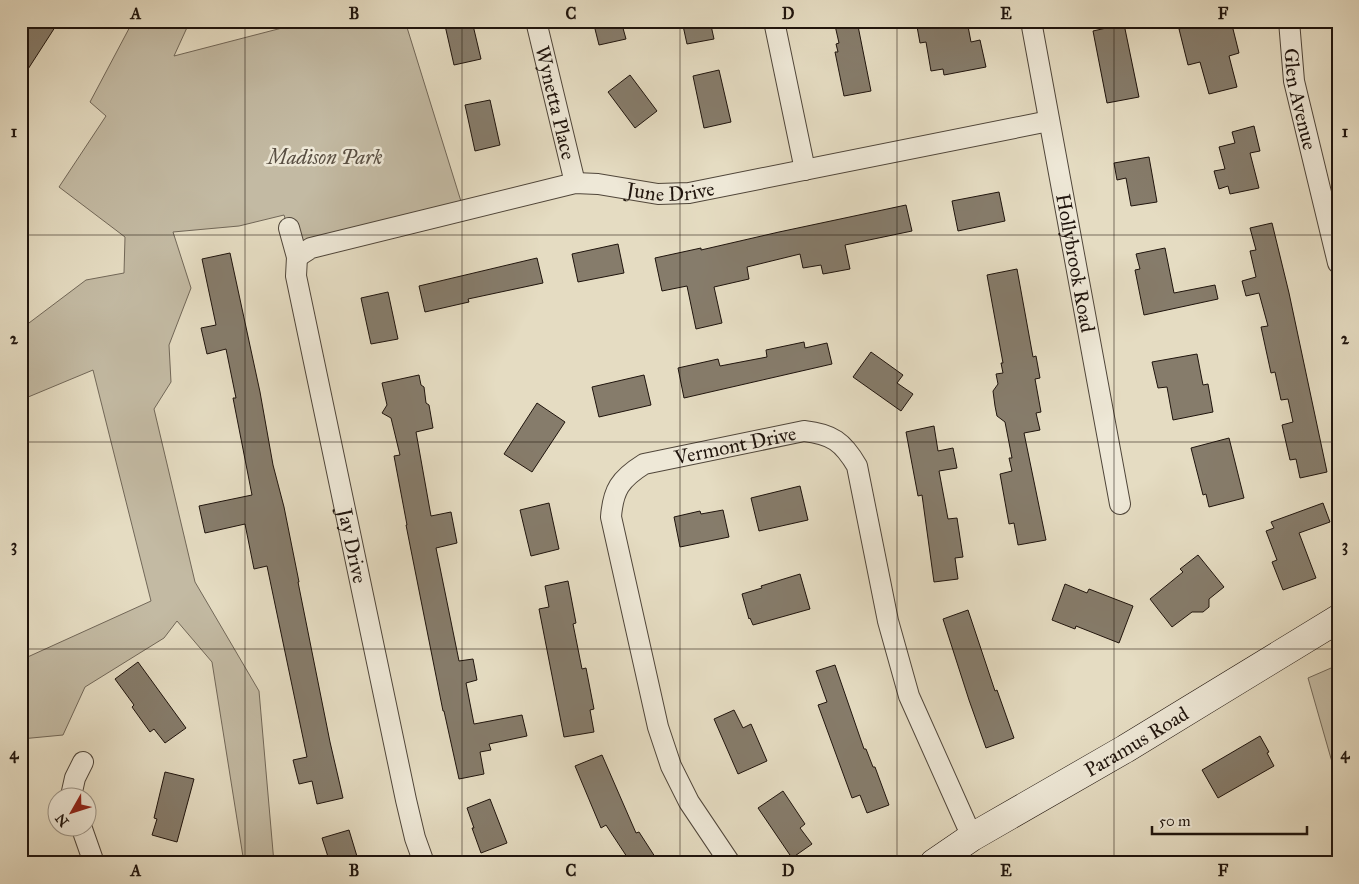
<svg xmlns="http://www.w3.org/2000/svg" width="1359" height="884" font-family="'IM FELL Great Primer',serif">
	<rect width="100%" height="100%" fill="#e5dcc2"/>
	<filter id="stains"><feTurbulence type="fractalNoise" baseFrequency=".004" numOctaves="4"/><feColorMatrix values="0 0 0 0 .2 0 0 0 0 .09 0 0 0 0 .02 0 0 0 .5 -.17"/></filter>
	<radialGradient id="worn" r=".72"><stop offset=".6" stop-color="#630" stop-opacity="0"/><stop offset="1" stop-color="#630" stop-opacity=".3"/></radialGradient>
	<path fill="#c3baa3" stroke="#716758" d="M133,21H190L174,56L309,21H405L464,211L297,257L284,215L239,226L173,232L191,288L169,345L171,382L154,409L195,582L259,691L274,863H244L212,662L177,621L164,638L85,687L63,735L21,739V660L151,601L93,370L21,400V329L86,280L124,273L125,237L59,187L106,116L90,102Z
		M1338,665V783L1308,678Z"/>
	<path fill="#867c6b" stroke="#1f140d" d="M21,21H59L21,80Z
		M444,21H472L481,59L454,65Z
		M593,21H621L626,39L599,45Z
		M682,21H710L714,39L687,44Z
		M834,21H857L871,91L844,96L835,52H838L836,44L839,43Z
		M916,21H967L971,42L980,40L986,67L944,75L943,69L931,71L926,42L920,43Z
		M1211,21H1231L1239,53L1229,56L1237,87L1209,94L1200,62L1188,65L1179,29Z
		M1124,24L1139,97L1107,103L1093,31Z
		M719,70L731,122L704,128L693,76Z
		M630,75L657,111L635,128L608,92Z
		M490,100L500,145L475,151L465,105Z
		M1254,126L1260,151L1250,153L1259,188L1230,194L1228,186L1219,189L1214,171L1225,169L1219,147L1235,143L1232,132Z
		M1149,157L1157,202L1131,206L1126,178L1117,180L1114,163Z
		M999,192L1005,221L958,231L952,201Z
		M906,205L912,231L845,245L850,269L823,274L821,265L803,268L800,254L747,267L749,279L714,287L722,323L696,329L687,286L662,291L655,258L701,248V250L779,232Z
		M1272,223L1289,293L1327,472L1300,478L1296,459L1290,460L1282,425L1293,422L1288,399L1281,400L1275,372L1271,373L1261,327L1268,326L1259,293L1246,296L1242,281L1256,277L1250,251L1256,250L1250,228Z
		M618,244L624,273L578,282L572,254Z
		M1165,248L1174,293L1215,285L1218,299L1144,315L1135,270L1140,269L1136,254Z
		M230,253L260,392L273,465L284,507L299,582H298L330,742L343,798L317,804L312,781L299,784L293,760L307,757L267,566L254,569L245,524L205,533L199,506L252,495L233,398H236L226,349L207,354L201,328L216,325L202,259Z
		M537,258L543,283L468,299L469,302L425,312L419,286Z
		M1017,269L1033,357L1036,356L1040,378L1035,379L1041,412L1036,413L1040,430L1024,433L1046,540L1018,545L1014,523L1009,524L1000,474L1012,471L1009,458H1012L1005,422L997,416L995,406L993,391L998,384L996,374L1003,373L1001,363H1003L987,275Z
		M388,292L398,339L371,344L361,298Z
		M804,342L805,348L827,343L832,364L684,398L678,368L718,359L720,366L767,357L766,350Z
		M871,352L903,375L897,383L913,394L901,411L853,377Z
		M1197,354L1203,385L1208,384L1213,412L1173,420L1167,387L1158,388L1152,362Z
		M419,375L421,385L424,387L426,403L429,405L433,428L416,432L431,516L451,512L457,543L436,548L459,661L473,659L477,680L466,683L474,724L522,715L527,736L489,744L491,750L480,752L484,774L459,779L444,711H443L406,525H407L394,456L400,455L391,418L382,413L387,405L382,383Z
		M644,375L651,405L599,417L592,387Z
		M537,403L565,422L532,472L504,454Z
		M934,426L938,451L953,448L957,468L939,471L948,519L957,518L963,557L955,558L958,579L934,582L922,495L918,496L906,432Z
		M1229,438L1244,498L1209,507L1206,494L1203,495L1191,448Z
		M800,486L808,520L759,531L751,498Z
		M549,503L559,549L531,556L520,510Z
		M1323,503L1330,522L1299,533L1316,578L1283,590L1272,562L1277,560L1266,531L1274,528L1271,522Z
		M723,510L729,537L680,547L674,517L700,511L701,514Z
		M1198,555L1224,587L1209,599V607L1203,612H1192L1172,627L1150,599L1183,572L1180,569Z
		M800,574L810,609L753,625L750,618L749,619L742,594L762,588L761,586Z
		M568,581L576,623L573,624L582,669L586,668L594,709L590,710L594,732L564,737L539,609L549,607L545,586Z
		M1065,584L1087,593L1089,589L1133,606L1119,643L1076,626L1075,629L1052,620Z
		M968,610L995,691L997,690L1014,738L986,748L969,700L943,619Z
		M138,662L186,728L165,743L154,729L150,732L132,707L134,705L115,679Z
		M835,665L864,749H866L873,767H875L889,805L867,813L860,795L852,798L818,705L827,702L816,671Z
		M734,710L743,728L751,724L767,761L738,774L714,719Z
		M1260,736L1269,752L1267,753L1274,766L1218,798L1202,770Z
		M602,755L636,833L639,832L659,863H631L606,825L601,828L575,766Z
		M165,772L194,779L177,842L152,835L157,819L154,818Z
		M783,791L805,824L800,828L812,844L792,858L758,808Z
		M490,799L507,843L481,853L472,828H474L467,808Z
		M349,830L359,863H330L322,838Z"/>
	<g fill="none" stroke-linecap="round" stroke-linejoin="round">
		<defs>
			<g id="minor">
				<path id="s1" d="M536,21L575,183"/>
				<path d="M774,21L805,170"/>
				<path id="s2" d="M1031,21L1120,504"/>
				<path id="s3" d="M1289,21L1294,81L1338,263"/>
				<path id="s4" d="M289,228L297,257L296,276L406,800L415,838L424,863"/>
				<path id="s5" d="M297,257L311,248L575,183L598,184L658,194L689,193L1049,121"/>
				<path d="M71,796L75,778L83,762"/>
				<path d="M81,826L94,863"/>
				<path id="s6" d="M730,863L689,802L671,766L658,727L611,517C613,490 620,479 644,464L804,431C832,434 843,442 857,466L888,621L909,696L972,837"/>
			</g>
			<g id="secondary">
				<path id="s7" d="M934,863L972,837L1125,749L1338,619"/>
			</g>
		</defs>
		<use href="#minor" stroke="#50463a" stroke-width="22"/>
		<use href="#secondary" stroke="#1f140d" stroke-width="29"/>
		<use href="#minor" stroke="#eee8d7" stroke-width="20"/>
		<use href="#secondary" stroke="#eee8d7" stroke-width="28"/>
	</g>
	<path fill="none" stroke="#1f140d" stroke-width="1" stroke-opacity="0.55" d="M245,21V863M462,21V863M680,21V863M897,21V863M1114,21V863M21,235H1338M21,442H1338M21,649H1338"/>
	<g text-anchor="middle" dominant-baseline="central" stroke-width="5" stroke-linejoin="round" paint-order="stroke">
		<g font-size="20" fill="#1f140d" stroke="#eee8d7">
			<text stroke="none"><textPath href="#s3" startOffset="79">Glen Avenue</textPath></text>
			<text stroke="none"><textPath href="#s1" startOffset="84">Wynetta Place</textPath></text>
			<text stroke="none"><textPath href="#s5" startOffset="385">June Drive</textPath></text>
			<text stroke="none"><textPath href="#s2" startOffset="246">Hollybrook Road</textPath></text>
			<text stroke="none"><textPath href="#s6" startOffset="529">Vermont Drive</textPath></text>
			<text stroke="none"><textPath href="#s4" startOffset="325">Jay Drive</textPath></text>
			<text stroke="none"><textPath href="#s7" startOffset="236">Paramus Road</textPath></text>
		</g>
		<g font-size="20" font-style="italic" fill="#584e42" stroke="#eee8d7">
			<text x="325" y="157">Madison Park</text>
		</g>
	</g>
	<rect width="1359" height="884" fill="none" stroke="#e5dcc2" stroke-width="55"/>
	<g transform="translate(72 812) rotate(231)"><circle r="24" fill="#eee8d7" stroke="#9b9386"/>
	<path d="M0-4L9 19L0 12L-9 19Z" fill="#8f2418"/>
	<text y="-8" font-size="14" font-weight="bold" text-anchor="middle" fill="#1f140d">N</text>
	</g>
	<path d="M1152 826v8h155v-8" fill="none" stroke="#1f140d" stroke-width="2.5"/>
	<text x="1159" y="826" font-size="15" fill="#1f140d" stroke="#eee8d7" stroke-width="4" paint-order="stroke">50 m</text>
	<rect x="28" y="28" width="1304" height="828" fill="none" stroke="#1f140d" stroke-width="2"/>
	<g font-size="16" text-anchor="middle" font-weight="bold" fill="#1f140d">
		<text x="136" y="19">A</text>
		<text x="354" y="19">B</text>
		<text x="571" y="19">C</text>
		<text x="788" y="19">D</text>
		<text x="1006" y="19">E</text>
		<text x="1223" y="19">F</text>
		<text x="14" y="137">1</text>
		<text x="1345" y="137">1</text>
		<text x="14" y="344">2</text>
		<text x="1345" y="344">2</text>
		<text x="14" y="551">3</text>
		<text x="1345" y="551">3</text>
		<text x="14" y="759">4</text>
		<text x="1345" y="759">4</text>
		<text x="136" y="876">A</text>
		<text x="354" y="876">B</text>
		<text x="571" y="876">C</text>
		<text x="788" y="876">D</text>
		<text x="1006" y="876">E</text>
		<text x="1223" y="876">F</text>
	</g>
	<rect width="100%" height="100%" filter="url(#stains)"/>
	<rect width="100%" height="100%" fill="url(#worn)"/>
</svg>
